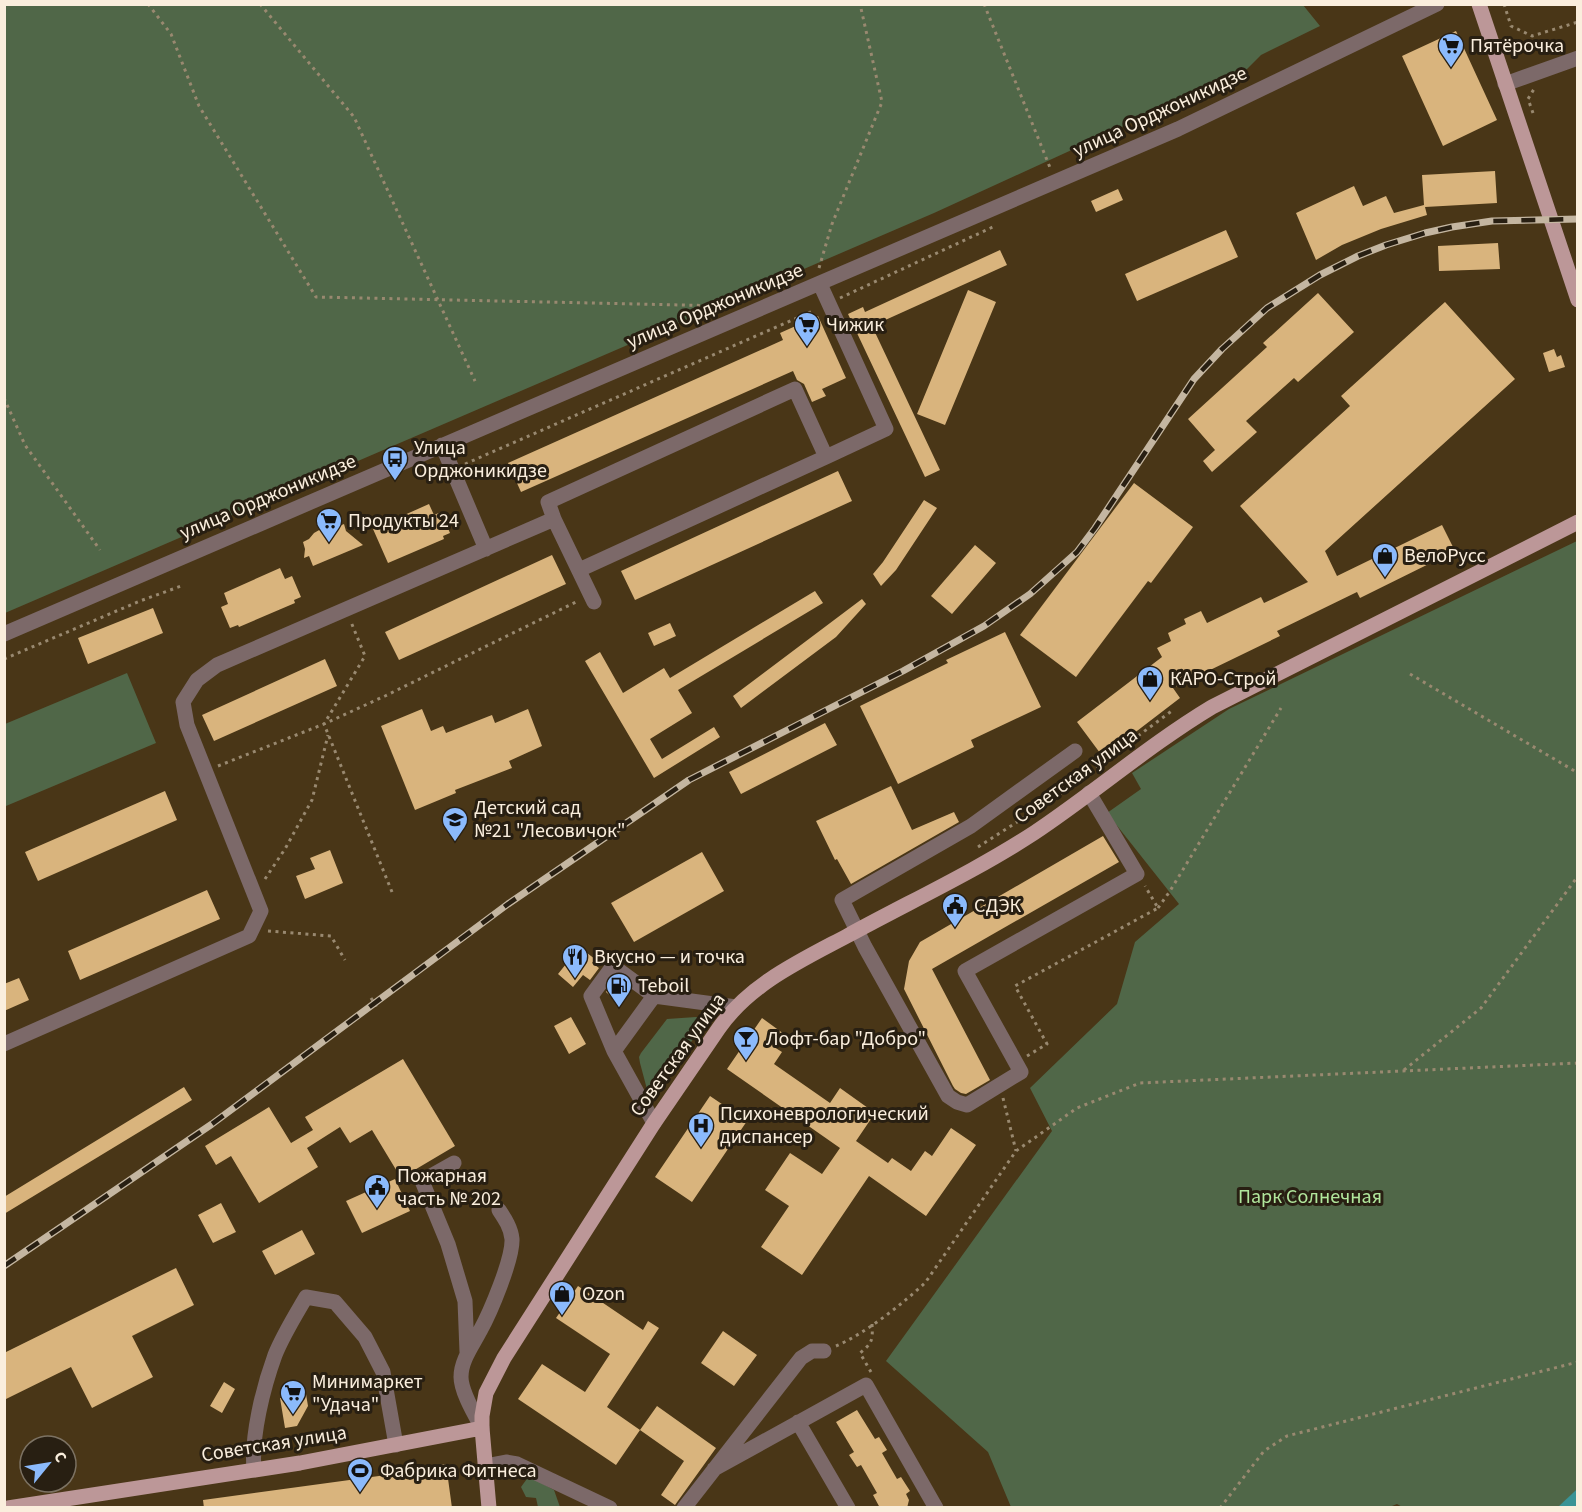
<svg xmlns="http://www.w3.org/2000/svg" width="1582" height="1512" font-family="'Source Sans 3',sans-serif">
	<rect width="100%" height="100%" fill="#493617"/>
	<path fill="#506748" d="M1303,5L1320,26L1261,55L1246,70L934,213L5,613V5Z
		M1577,541V1489L1558,1508H1404L1397,1504L1387,1508L1011,1507L988,1452L886,1361L1052,1131L1030,1088L1117,1004L1135,942L1179,904L1107,813L1141,789L1132,773L1229,709Z
		M127,673L156,743L6,806L4,802L5,724Z
		M696,1017L702,1020V1026L657,1092L651,1095L648,1093L640,1063L639,1057L641,1053L667,1019Z
		M529,1476L554,1490L560,1507H538L536,1498L526,1497L521,1487Z"/>
	<path fill="#3a9496" d="M1577,1489V1507H1558Z"/>
	<path fill="#d9b47d" d="M1456,31L1497,120L1443,146L1402,56Z
		M1495,171L1497,203L1425,207L1427,215L1381,229L1342,245L1316,260L1296,213L1354,186L1363,206L1386,196L1394,213L1424,205L1422,175Z
		M1118,189L1123,200L1096,212L1091,201Z
		M1226,230L1238,257L1137,301L1125,274Z
		M1498,243L1500,269L1439,271L1438,246Z
		M1000,250L1007,265L872,326L940,470L925,477L848,314L863,307L865,312Z
		M968,290L996,302L945,425L917,414Z
		M1318,293L1354,332L1298,382L1294,378L1246,421L1257,432L1212,472L1203,461L1215,450L1188,419L1267,347L1263,343Z
		M1445,302L1515,379L1325,551L1337,576L1442,525L1455,551L1360,598L1357,592L1277,631L1280,636L1173,688L1180,698L1103,757L1077,722L1162,657L1157,648L1171,641L1168,633L1186,624L1184,619L1201,611L1207,623L1261,597L1264,603L1308,582L1240,506L1350,406L1341,396Z
		M818,316L846,378L822,389L826,396L812,402L804,384L797,380L793,371L521,492L508,463L783,340L780,333Z
		M1554,349L1557,357L1561,355L1565,367L1549,372L1543,353Z
		M838,471L852,501L635,600L621,571Z
		M1134,483L1193,527L1151,583L1148,581L1076,677L1020,635Z
		M924,500L937,508L896,570L881,586L873,574L883,562Z
		M429,504L434,515L441,512L450,533L443,536L444,539L388,563L373,529Z
		M344,524L346,531L363,545L313,566L309,556L304,558L305,549L303,542L309,539L314,533L321,529L329,527H337Z
		M975,545L996,563L952,614L931,596Z
		M552,555L566,584L399,660L385,632Z
		M280,568L285,579L292,576L301,597L294,600L295,603L239,627L238,625L230,628L221,607L228,604L224,593Z
		M815,591L823,603L678,690L692,713L650,739L662,759L714,727L720,737L654,778L585,661L600,652L623,693L664,668L670,678Z
		M862,599L866,604L836,637L741,708L733,696Z
		M153,608L163,633L88,664L78,638Z
		M670,623L676,636L654,646L648,633Z
		M1005,632L1041,707L971,740L974,747L898,784L860,706L948,663L946,660Z
		M325,659L337,686L214,741L202,715Z
		M422,709L431,731L443,726L446,733L492,715L495,723L528,709L542,746L509,761L512,768L455,790L456,793L415,810L381,726Z
		M825,723L837,745L741,794L729,772Z
		M891,786L912,830L954,812L959,822L851,884L837,859L835,860L816,821Z
		M165,791L177,820L38,881L25,852Z
		M1103,836L1119,862L932,969L990,1080L966,1094L961,1093L955,1089L953,1086L904,989L909,961L920,942Z
		M330,850L343,883L305,899L296,876L315,869L310,858Z
		M702,852L724,891L634,942L611,903Z
		M207,890L220,919L80,980L68,951Z
		M583,950L595,959L592,963L599,968L590,980L583,975L573,987L558,974L574,954L578,957Z
		M19,978L29,1000L4,1011V984Z
		M615,980L624,987L614,999L606,992Z
		M571,1017L586,1044L569,1054L554,1026Z
		M762,1018L784,1034L774,1047L782,1052L774,1064L830,1103L840,1088L875,1113L856,1141L888,1163L892,1158L911,1171L925,1151L932,1156L951,1128L976,1145L926,1216L869,1176L802,1275L761,1247L789,1206L765,1190L790,1153L822,1174L840,1148L727,1069Z
		M403,1059L455,1146L401,1178L372,1130L350,1143L340,1127L307,1148L318,1167L259,1203L231,1156L216,1165L205,1146L269,1107L291,1143L313,1130L305,1117Z
		M184,1087L192,1100L4,1214V1197Z
		M710,1096L747,1121L692,1202L655,1177Z
		M395,1179L410,1211L362,1233L346,1201Z
		M221,1203L236,1232L213,1243L198,1215Z
		M302,1230L315,1254L275,1275L262,1251Z
		M176,1268L194,1305L132,1336L153,1377L92,1408L71,1367L4,1400V1353Z
		M578,1286L643,1330L648,1321L659,1328L607,1407L640,1430L616,1465L518,1399L542,1364L585,1392L610,1354L556,1318Z
		M723,1331L757,1355L734,1386L701,1363Z
		M224,1382L235,1389L222,1413L210,1406Z
		M306,1394L308,1406L297,1426L285,1428L280,1398Z
		M657,1406L716,1448L675,1505L661,1495L684,1461L640,1430Z
		M857,1410L875,1439L879,1437L887,1450L882,1453L897,1479L901,1477L910,1491L906,1494L909,1500L907,1508H880L873,1495L877,1493L861,1465L857,1467L849,1455L854,1452L836,1422Z
		M446,1464L452,1508H204L203,1500L401,1473L400,1470Z"/>
	<g fill="none" stroke-linecap="round" stroke-linejoin="round">
		<path stroke="#998970" stroke-width="3" stroke-dasharray="3 4.5" stroke-linecap="butt" d="M148,4L171,34L199,106L316,297L728,306
			M260,4L354,117L475,381
			M984,4L1051,170
			M1504,4L1511,26L1532,36L1578,22
			M1533,113L1528,99L1534,89
			M819,268L832,224L882,102L860,4
			M840,298L995,226
			M4,398L25,445L100,550
			M465,464L815,310
			M4,659L140,601L184,585
			M1410,674L1578,773
			M218,766L324,724L365,656L351,622
			M978,847L1053,799L1173,710
			M265,879L285,849L312,800L328,735
			M392,892L324,724L385,696L578,601
			M1158,908L1170,891L1281,708
			M268,931L331,936L345,960
			M371,998L373,1001
			M375,1004L377,1008
			M1027,1056L1047,1044L1015,986L1158,908L1145,886
			M1404,1070L1481,1008L1578,876
			M1003,1098L1016,1151
			M836,1346C866,1333 901,1305 925,1283L1016,1151L1077,1108L1140,1083L1578,1063
			M871,1372L860,1353C872,1343 873,1341 872,1324
			M1220,1508L1264,1451L1287,1436L1578,1362"/>
		<path stroke="#7c6969" stroke-width="15" d="M1505,84L1578,58
			M442,445L486,549
			M554,519L594,602
			M579,570L826,457
			M4,634L1178,129L1437,4
			M1075,751L971,826L842,900L865,947L948,1096L957,1102L967,1105L1021,1072L965,971L1137,874L1089,793
			M4,1044L249,936L261,911L187,725L183,702L197,680L217,665L554,519L548,502L795,389L826,457L886,429L820,284
			M614,1051L591,996L613,966L654,996
			M654,1123L614,1051L654,996L736,1007
			M454,1163L422,1181L448,1244L465,1301L467,1352
			M798,1422L848,1508
			M482,1428C475,1415 461,1392 461,1377C461,1360 473,1345 480,1331C490,1313 513,1259 512,1239C511,1228 505,1219 499,1210
			M485,1466L506,1462L517,1464L610,1508
			M714,1469L866,1385L936,1508
			M254,1470C251,1436 263,1388 275,1355C283,1335 295,1316 306,1297L335,1302L365,1337L383,1372L396,1445
			M684,1508L801,1358L812,1351H824"/>
		<path stroke="#bc9798" stroke-width="15" d="M1479,4L1578,300
			M8,1508L300,1463L482,1428
			M489,1508L482,1428V1416L486,1393L504,1358L654,1123L719,1028C750,984 800,961 847,936C909,902 974,872 1034,833C1094,793 1149,745 1212,707L1578,522"/>
		<defs>
			<path id="rail" d="M4,1266L212,1124L508,904L689,780L903,671L984,626L1030,594L1077,552L1095,528L1194,379L1222,349L1267,308L1320,275L1358,256L1386,245L1425,233L1452,227L1492,221L1578,219"/>
		</defs>
		<use href="#rail" stroke="#c4b6a1" stroke-width="7"/>
		<use href="#rail" stroke="#281f12" stroke-width="4.5" stroke-dasharray="14" stroke-linecap="butt"/>
	</g>
	<defs>
		<symbol id="supermarket-pin" viewBox="-11 -11 22 30"><path d="M0 17L-7.5 6A9.5 9.5 0 1 1 7.5 6Z" fill="#8bbafc" stroke="#281f12"/><path d="M-6-5.5h2.5l.6 2H6L4.5 2H-2.5L-4.4-4H-6ZM-1.5 3.2a1.3 1.3 0 1 0 .1 0ZM3 3.2a1.3 1.3 0 1 0 .1 0Z" fill="#111"/></symbol>
		<symbol id="bus-pin" viewBox="-11 -11 22 30"><path d="M0 17L-7.5 6A9.5 9.5 0 1 1 7.5 6Z" fill="#8bbafc" stroke="#281f12"/><path d="M-5-6H5V4H4V6H2V4H-2V6H-4V4H-5ZM-3.5-4V0h7V-4ZM-3.5 1.2v1.5H-2V1.2ZM2 1.2v1.5H3.5V1.2Z" fill="#111"/></symbol>
		<symbol id="shop-pin" viewBox="-11 -11 22 30"><path d="M0 17L-7.5 6A9.5 9.5 0 1 1 7.5 6Z" fill="#8bbafc" stroke="#281f12"/><path d="M-5-2.5h2.3a2.7 3.5 0 0 1 5.4 0H5L5.5 6h-11ZM-1.5-2.5h3a1.5 2.3 0 0 0-3 0Z" fill="#111"/></symbol>
		<symbol id="school-pin" viewBox="-11 -11 22 30"><path d="M0 17L-7.5 6A9.5 9.5 0 1 1 7.5 6Z" fill="#8bbafc" stroke="#281f12"/><path d="M0-5L7-2L0 1L-7-2ZM-4 1L0 2.5L4 1V4Q0 6-4 4Z" fill="#111"/></symbol>
		<symbol id="civic-pin" viewBox="-11 -11 22 30"><path d="M0 17L-7.5 6A9.5 9.5 0 1 1 7.5 6Z" fill="#8bbafc" stroke="#281f12"/><path d="M-.6-6.5H3V-4.5H.6V-3L4-1V1h2V6H-6V1h2V-1L-.6-3ZM-1.2 2.5V6h2.4V2.5Z" fill="#111"/></symbol>
		<symbol id="restaurant-pin" viewBox="-11 -11 22 30"><path d="M0 17L-7.5 6A9.5 9.5 0 1 1 7.5 6Z" fill="#8bbafc" stroke="#281f12"/><path d="M-5-6h1v4h1v-4h1v4h1v-4h1v5L-1.5 .5V6h-2V.5L-5-1ZM5-6V6H3V1.5H1.5Q1.5-4 5-6Z" fill="#111"/></symbol>
		<symbol id="fuel-pin" viewBox="-11 -11 22 30"><path d="M0 17L-7.5 6A9.5 9.5 0 1 1 7.5 6Z" fill="#8bbafc" stroke="#281f12"/><path d="M-5.5-6h7V0h2V4h1.3V-2.5L3-4.5l.8-.8L6-3V5H2.5V1h-1V6h-7ZM-4.2-4.7v3.2H.2V-4.7Z" fill="#111"/></symbol>
		<symbol id="bar-pin" viewBox="-11 -11 22 30"><path d="M0 17L-7.5 6A9.5 9.5 0 1 1 7.5 6Z" fill="#8bbafc" stroke="#281f12"/><path d="M-6-5H6L.8 .8V4.5H3.5V6h-7V4.5H-.8V.8Z" fill="#111"/></symbol>
		<symbol id="hospital-pin" viewBox="-11 -11 22 30"><path d="M0 17L-7.5 6A9.5 9.5 0 1 1 7.5 6Z" fill="#8bbafc" stroke="#281f12"/><path d="M-5-5h3v3.5h4V-5h3V5h-3V1.5h-4V5h-3Z" fill="#111"/></symbol>
		<symbol id="stadium-pin" viewBox="-11 -11 22 30"><path d="M0 17L-7.5 6A9.5 9.5 0 1 1 7.5 6Z" fill="#8bbafc" stroke="#281f12"/><path d="M0-5a6.5 5 0 1 0 0 10a6.5 5 0 1 0 0-10ZM-3.5-1.8h7v3.6h-7Z" fill="#111"/></symbol>
	</defs>
	<g fill-rule="evenodd">
		<use href="#supermarket-pin" x="1436" y="31" width="30" height="40"/>
		<use href="#supermarket-pin" x="792" y="310" width="30" height="40"/>
		<use href="#bus-pin" x="380" y="444" width="30" height="40"/>
		<use href="#supermarket-pin" x="314" y="506" width="30" height="40"/>
		<use href="#shop-pin" x="1370" y="541" width="30" height="40"/>
		<use href="#shop-pin" x="1135" y="664" width="30" height="40"/>
		<use href="#school-pin" x="440" y="805" width="30" height="40"/>
		<use href="#civic-pin" x="940" y="891" width="30" height="40"/>
		<use href="#restaurant-pin" x="560" y="942" width="30" height="40"/>
		<use href="#fuel-pin" x="604" y="971" width="30" height="40"/>
		<use href="#bar-pin" x="731" y="1024" width="30" height="40"/>
		<use href="#hospital-pin" x="686" y="1111" width="30" height="40"/>
		<use href="#civic-pin" x="362" y="1172" width="30" height="40"/>
		<use href="#shop-pin" x="547" y="1279" width="30" height="40"/>
		<use href="#supermarket-pin" x="278" y="1378" width="30" height="40"/>
		<use href="#stadium-pin" x="345" y="1456" width="30" height="40"/>
	</g>
	<g text-anchor="middle" dominant-baseline="central" stroke-width="6" stroke-linejoin="round" paint-order="stroke">
		<g font-size="20" fill="#faeedd" stroke="#281f12" text-anchor="start">
			<text x="1470" y="46">Пятёрочка</text>
			<text x="826" y="325">Чижик</text>
			<text x="414" y="448">Улица<tspan x="414" dy="23">Орджоникидзе</tspan></text>
			<text x="348" y="521">Продукты 24</text>
			<text x="1404" y="556">ВелоРусс</text>
			<text x="1170" y="679">КАРО-Строй</text>
			<text x="474" y="808">Детский сад<tspan x="474" dy="23">№21 "Лесовичок"</tspan></text>
			<text x="974" y="906">СДЭК</text>
			<text x="594" y="957">Вкусно — и точка</text>
			<text x="638" y="986">Teboil</text>
			<text x="766" y="1039">Лофт-бар "Добро"</text>
			<text x="720" y="1114">Психоневрологический<tspan x="720" dy="23">диспансер</tspan></text>
			<text x="397" y="1176">Пожарная<tspan x="397" dy="23">часть № 202</tspan></text>
			<text x="582" y="1294">Ozon</text>
			<text x="312" y="1382">Минимаркет<tspan x="312" dy="23">"Удача"</tspan></text>
			<text x="380" y="1471">Фабрика Фитнеса</text>
		</g>
		<g font-size="20" fill="#faeedd" stroke="#281f12">
			<text transform="translate(1160 112) rotate(-25)">улица Орджоникидзе</text>
			<text transform="translate(715 306) rotate(-23)">улица Орджоникидзе</text>
			<text transform="translate(268 497) rotate(-23)">улица Орджоникидзе</text>
			<text transform="translate(1076 776) rotate(-36)">Советская улица</text>
			<text transform="translate(678 1055) rotate(-54)">Советская улица</text>
			<text transform="translate(274 1444) rotate(-9)">Советская улица</text>
		</g>
		<g font-size="20" fill="#b1e79c" stroke="#281f12">
			<text x="1310" y="1197">Парк Солнечная</text>
		</g>
	</g>
	<rect width="1582" height="1512" fill="none" stroke="#faeedd" stroke-width="12"/>
	<g transform="translate(48 1464) rotate(60)"><circle r="28" fill="#281f12" stroke="#7c7263" stroke-width="1.5"/>
	<path d="M0-4.5L10 22L0 15L-10 22Z" fill="#8bbafc"/>
	<text y="-9" font-size="16" font-weight="bold" text-anchor="middle" fill="#faeedd">С</text>
	</g>
</svg>
